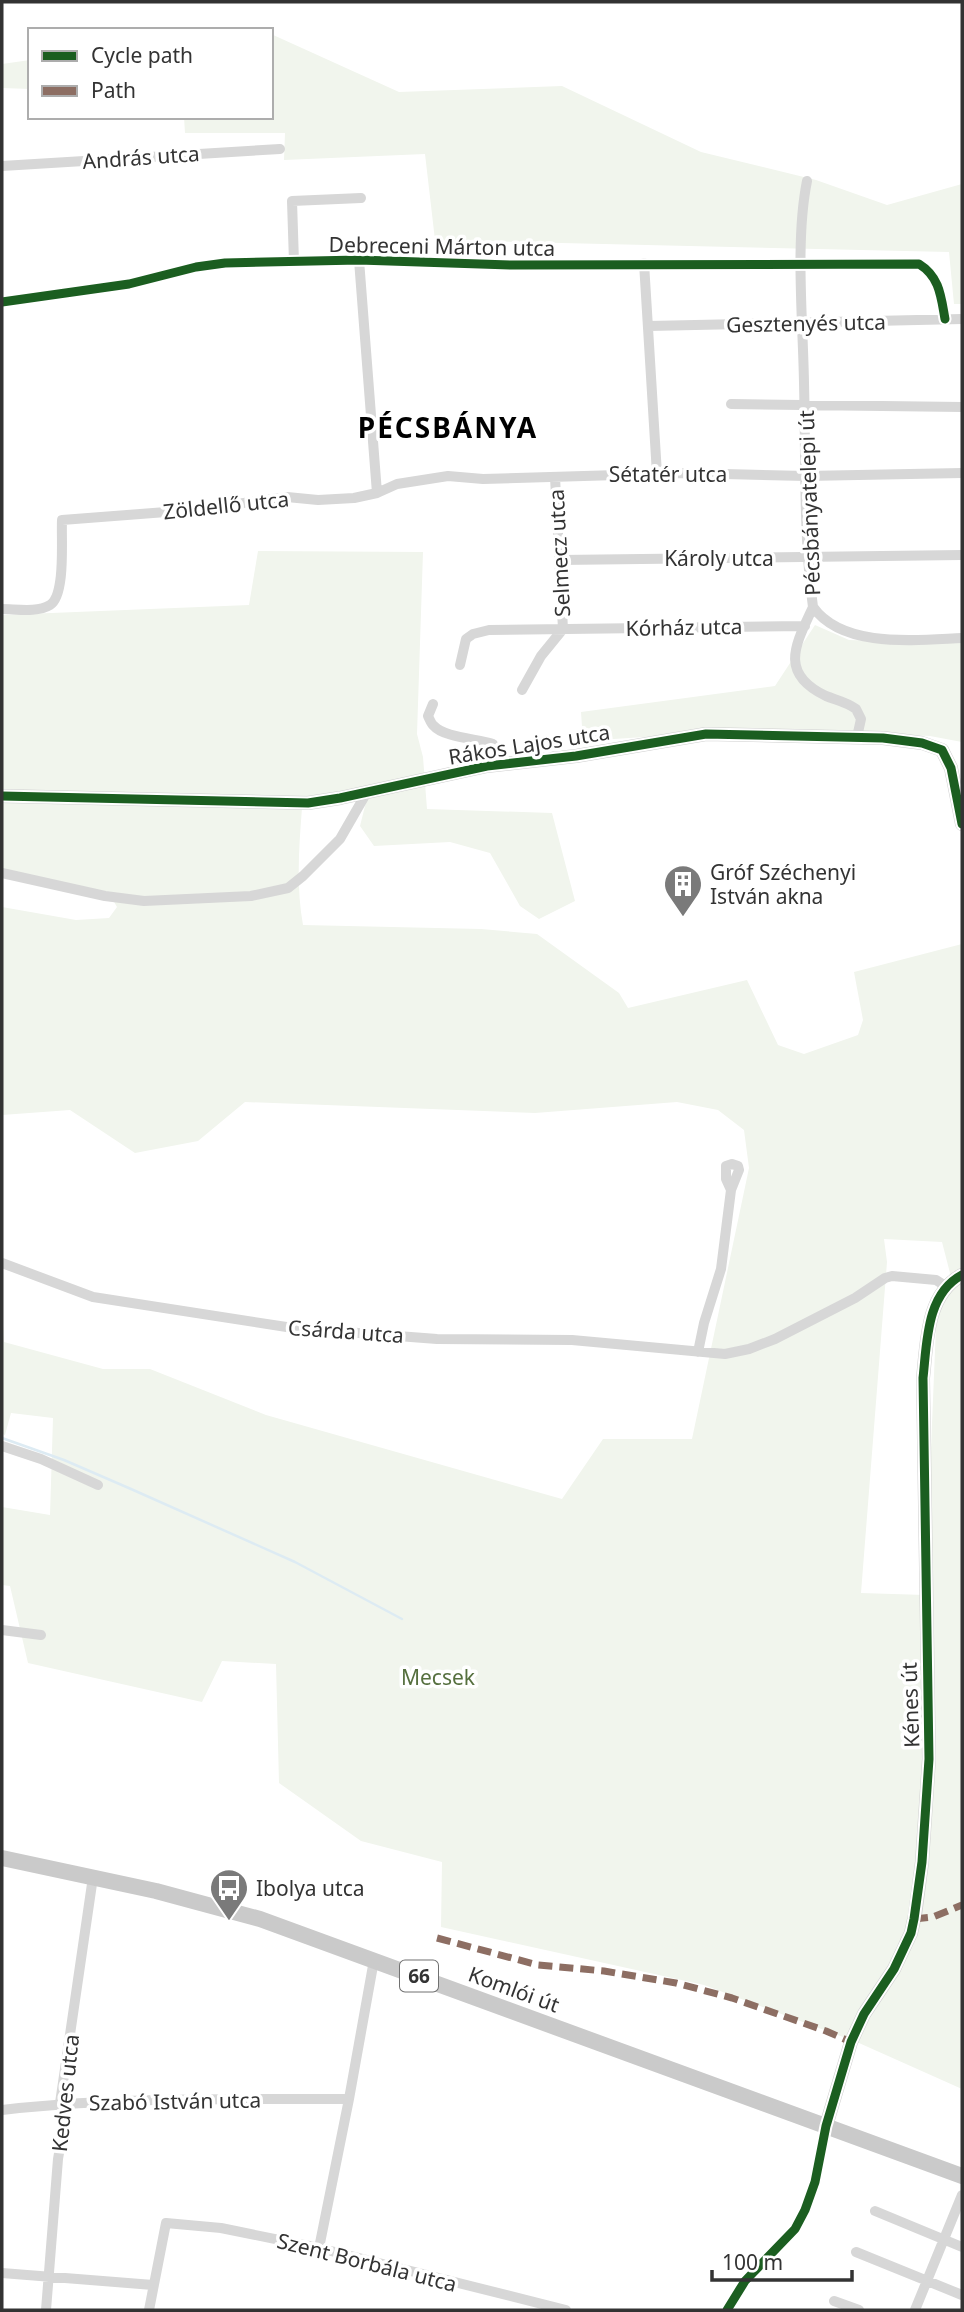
<svg xmlns="http://www.w3.org/2000/svg" width="964" height="2312" font-family="'Noto Sans',sans-serif">
	<rect width="100%" height="100%" fill="#fff"/>
	<path fill="#f1f5ed" fill-rule="evenodd" d="M271,34L399,92L562,86L701,152L816,180L887,205L962,184V304H954L949,252L435,240L425,154L284,160L285,133H185L184,117H271Z
		M30,60V89L2,88V64Z
		M258,551L423,552L417,734L423,757L427,809L552,813L575,901L539,919L520,906L490,853L450,842L374,846L360,826L367,798L302,808C299,847 296,886 303,925L481,929L537,934L619,993L628,1008L747,980L778,1045L804,1054L858,1035L863,1020L854,972L962,944V2089L859,2043L704,1985L441,1927L442,1862L361,1841L279,1783L276,1664L222,1661L202,1702L28,1663L10,1586L2,1585V1507L50,1515L53,1418L11,1413L5,1435L2,1434V1305L4,1342L103,1369H150L266,1415L562,1499L603,1439H692L749,1168L744,1130L718,1110L677,1102L535,1113L245,1102L198,1141L135,1153L70,1110L2,1115V907L76,920L109,918L117,907L109,893L2,869V615L249,605ZM884,1239L942,1242L950,1273L936,1326L925,1595L861,1593L887,1262Z
		M815,625L849,640L943,643L962,640V742L930,736L768,729L583,741L581,712L775,686Z"/>
	<g fill="none" stroke-linecap="round" stroke-linejoin="round">
		<path stroke="#ddebf3" stroke-width="2.5" d="M2,1438L64,1460L131,1489L295,1562L402,1619"/>
		<path stroke="#d7d7d7" stroke-width="10" d="M2,166L280,149
			M807,181C795,241 803,321 804,383C806,457 803,534 813,607C843,649 917,640 962,638
			M294,262L292,201L361,198
			M644,263L657,474
			M2,302L129,284L196,267L225,263L359,260L510,265L919,264C940,277 941,297 945,319
			M649,326L962,319
			M731,404L962,407
			M377,493L397,484L448,476L483,479L685,473L806,476L962,473
			M560,560L962,555
			M813,607C796,644 778,673 826,696C836,700 847,702 856,709L861,719L857,737
			M2,609C16,609 37,613 50,605C66,595 61,538 62,520L192,510L287,497L318,500L354,498L377,493L359,260
			M460,665L466,639L473,634L489,630L805,626
			M522,690L541,656L563,629L555,477
			M433,704L428,716C430,720 431,724 434,726C443,737 478,739 493,744L497,765
			M2,873L105,896L144,901L251,896L288,888L303,876L340,839L367,792
			M2,1263L93,1297L293,1328L437,1339L572,1340L725,1354L749,1349L775,1339L855,1298L885,1278L892,1276L936,1280L947,1287
			M698,1352L704,1323L721,1269L731,1190L739,1170L738,1166L732,1164L726,1166V1179L731,1190
			M2,1446L41,1459L98,1485
			M2,1630L41,1635
			M2,2110C117,2097 233,2099 349,2099
			M875,2211L962,2247
			M319,2248L349,2099L374,1960
			M856,2252L962,2295
			M2,2273L153,2285
			M834,2301L859,2310
			M46,2310L58,2159L65,2119L60,2103L93,1877
			M149,2310L166,2223L221,2228L319,2248L566,2310
			M727,2310C742,2278 772,2258 793,2230C815,2202 819,2161 826,2126
			M915,2310L962,2195"/>
		<path stroke="#d0d0d0" stroke-width="14" d="M2,796L308,803L340,798L487,766L576,756L706,734L883,738L922,743L942,750L951,768L962,824
			M826,2126L851,2042L864,2014L894,1969L911,1933L915,1915L922,1862L929,1759L923,1378C927,1343 926,1294 962,1275"/>
		<path stroke="#cacaca" stroke-width="16" d="M2,1858L156,1891L260,1919L962,2176"/>
		<path stroke="#8d6e63" stroke-width="7" stroke-dasharray="14 7" stroke-linecap="butt" d="M914,1919L933,1917L962,1905
			M437,1938L538,1965L604,1971L676,1983L732,1998L826,2031L851,2042"/>
		<defs>
			<path id="cycleway" d="M2,302L129,284L196,267L225,263L359,260L510,265L919,264C940,277 941,297 945,319
				M2,796L308,803L340,798L487,766L576,756L706,734L883,738L922,743L942,750L951,768L962,824
				M727,2310L745,2281L795,2229L805,2210L815,2182L826,2126L851,2042L864,2014L894,1969L911,1933L914,1919L922,1862L929,1759L923,1378C927,1343 926,1294 962,1275"/>
		</defs>
		<use href="#cycleway" stroke="#fff" stroke-width="13"/>
		<use href="#cycleway" stroke="#1b5e20" stroke-width="9"/>
	</g>
	<defs>
		<symbol id="building-pin" viewBox="-11 -11 22 30"><path d="M0 17L-7.5 6A9.5 9.5 0 1 1 7.5 6Z" fill="#7a7a7a" stroke="#fff"/><path d="M-4-6H4V6H1V3H-1V6H-4ZM-2.5-4.3h1.7v1.8h-1.7ZM.8-4.3h1.7v1.8H.8ZM-2.5-1h1.7V.8h-1.7ZM.8-1h1.7V.8H.8Z" fill="#fff"/></symbol>
		<symbol id="bus-pin" viewBox="-11 -11 22 30"><path d="M0 17L-7.5 6A9.5 9.5 0 1 1 7.5 6Z" fill="#7a7a7a" stroke="#fff"/><path d="M-5-6H5V4H4V6H2V4H-2V6H-4V4H-5ZM-3.5-4V0h7V-4ZM-3.5 1.2v1.5H-2V1.2ZM2 1.2v1.5H3.5V1.2Z" fill="#fff"/></symbol>
	</defs>
	<g fill-rule="evenodd">
		<use href="#building-pin" x="661" y="862" width="44" height="60"/>
		<use href="#bus-pin" x="207" y="1866" width="44" height="60"/>
	</g>
	<g text-anchor="middle" dominant-baseline="central" stroke-width="7" stroke-linejoin="round" paint-order="stroke">
		<rect fill="#fff" stroke="#707070" stroke-width="2" x="400" y="1960.5" width="38" height="31" rx="5"/>
		<g font-size="19" font-weight="bold" fill="#333">
			<text x="419" y="1976">66</text>
		</g>
		<g font-size="21" fill="#333" stroke="#fff">
			<text transform="translate(141 157) rotate(-4)">András utca</text>
			<text transform="translate(442 246) rotate(1)">Debreceni Márton utca</text>
			<text transform="translate(806 323) rotate(-1)">Gesztenyés utca</text>
			<text x="668" y="474">Sétatér utca</text>
			<text transform="translate(809 503) rotate(-92)">Pécsbányatelepi út</text>
			<text transform="translate(226 505) rotate(-6)">Zöldellő utca</text>
			<text transform="translate(559 553) rotate(-93)">Selmecz utca</text>
			<text x="719" y="558">Károly utca</text>
			<text transform="translate(684 627) rotate(-1)">Kórház utca</text>
			<text transform="translate(529 744) rotate(-9)">Rákos Lajos utca</text>
			<text transform="translate(346 1331) rotate(4)">Csárda utca</text>
			<text transform="translate(910 1705) rotate(-92)">Kénes út</text>
			<text transform="translate(514 1989) rotate(20)">Komlói út</text>
			<text transform="translate(65 2093) rotate(-84)">Kedves utca</text>
			<text transform="translate(175 2101) rotate(-1)">Szabó István utca</text>
			<text transform="translate(367 2262) rotate(14)">Szent Borbála utca</text>
		</g>
		<g font-size="21" fill="#333" stroke="#fff" text-anchor="start">
			<text x="710" y="872">Gróf Széchenyi<tspan x="710" dy="24">István akna</tspan></text>
			<text x="256" y="1888">Ibolya utca</text>
		</g>
		<g font-size="21" fill="#56703f" stroke="#fff">
			<text x="438" y="1677">Mecsek</text>
		</g>
		<g font-size="28" font-weight="bold" letter-spacing="2" fill="#000" stroke="#fff">
			<text x="448" y="427">PÉCSBÁNYA</text>
		</g>
	</g>
	<rect width="964" height="2312" fill="none" stroke="#333333" stroke-width="7"/>
	<rect x="28" y="28" width="245" height="91" fill="#ffffff" stroke="#adadad" stroke-width="2"/>
	<rect x="42" y="51" width="35" height="10" fill="#1b5e20" stroke="#adadad" stroke-width="2"/>
	<text x="91" y="63" font-size="21" fill="#333333">Cycle path</text>
	<rect x="42" y="86" width="35" height="10" fill="#8d6e63" stroke="#adadad" stroke-width="2"/>
	<text x="91" y="98" font-size="21" fill="#333333">Path</text>
	<path d="M712 2270v10h140v-10" fill="none" stroke="#333333" stroke-width="3.5"/>
	<text x="722" y="2270" font-size="21" fill="#333333" stroke="#ffffff" stroke-width="5" paint-order="stroke">100 m</text>
</svg>
